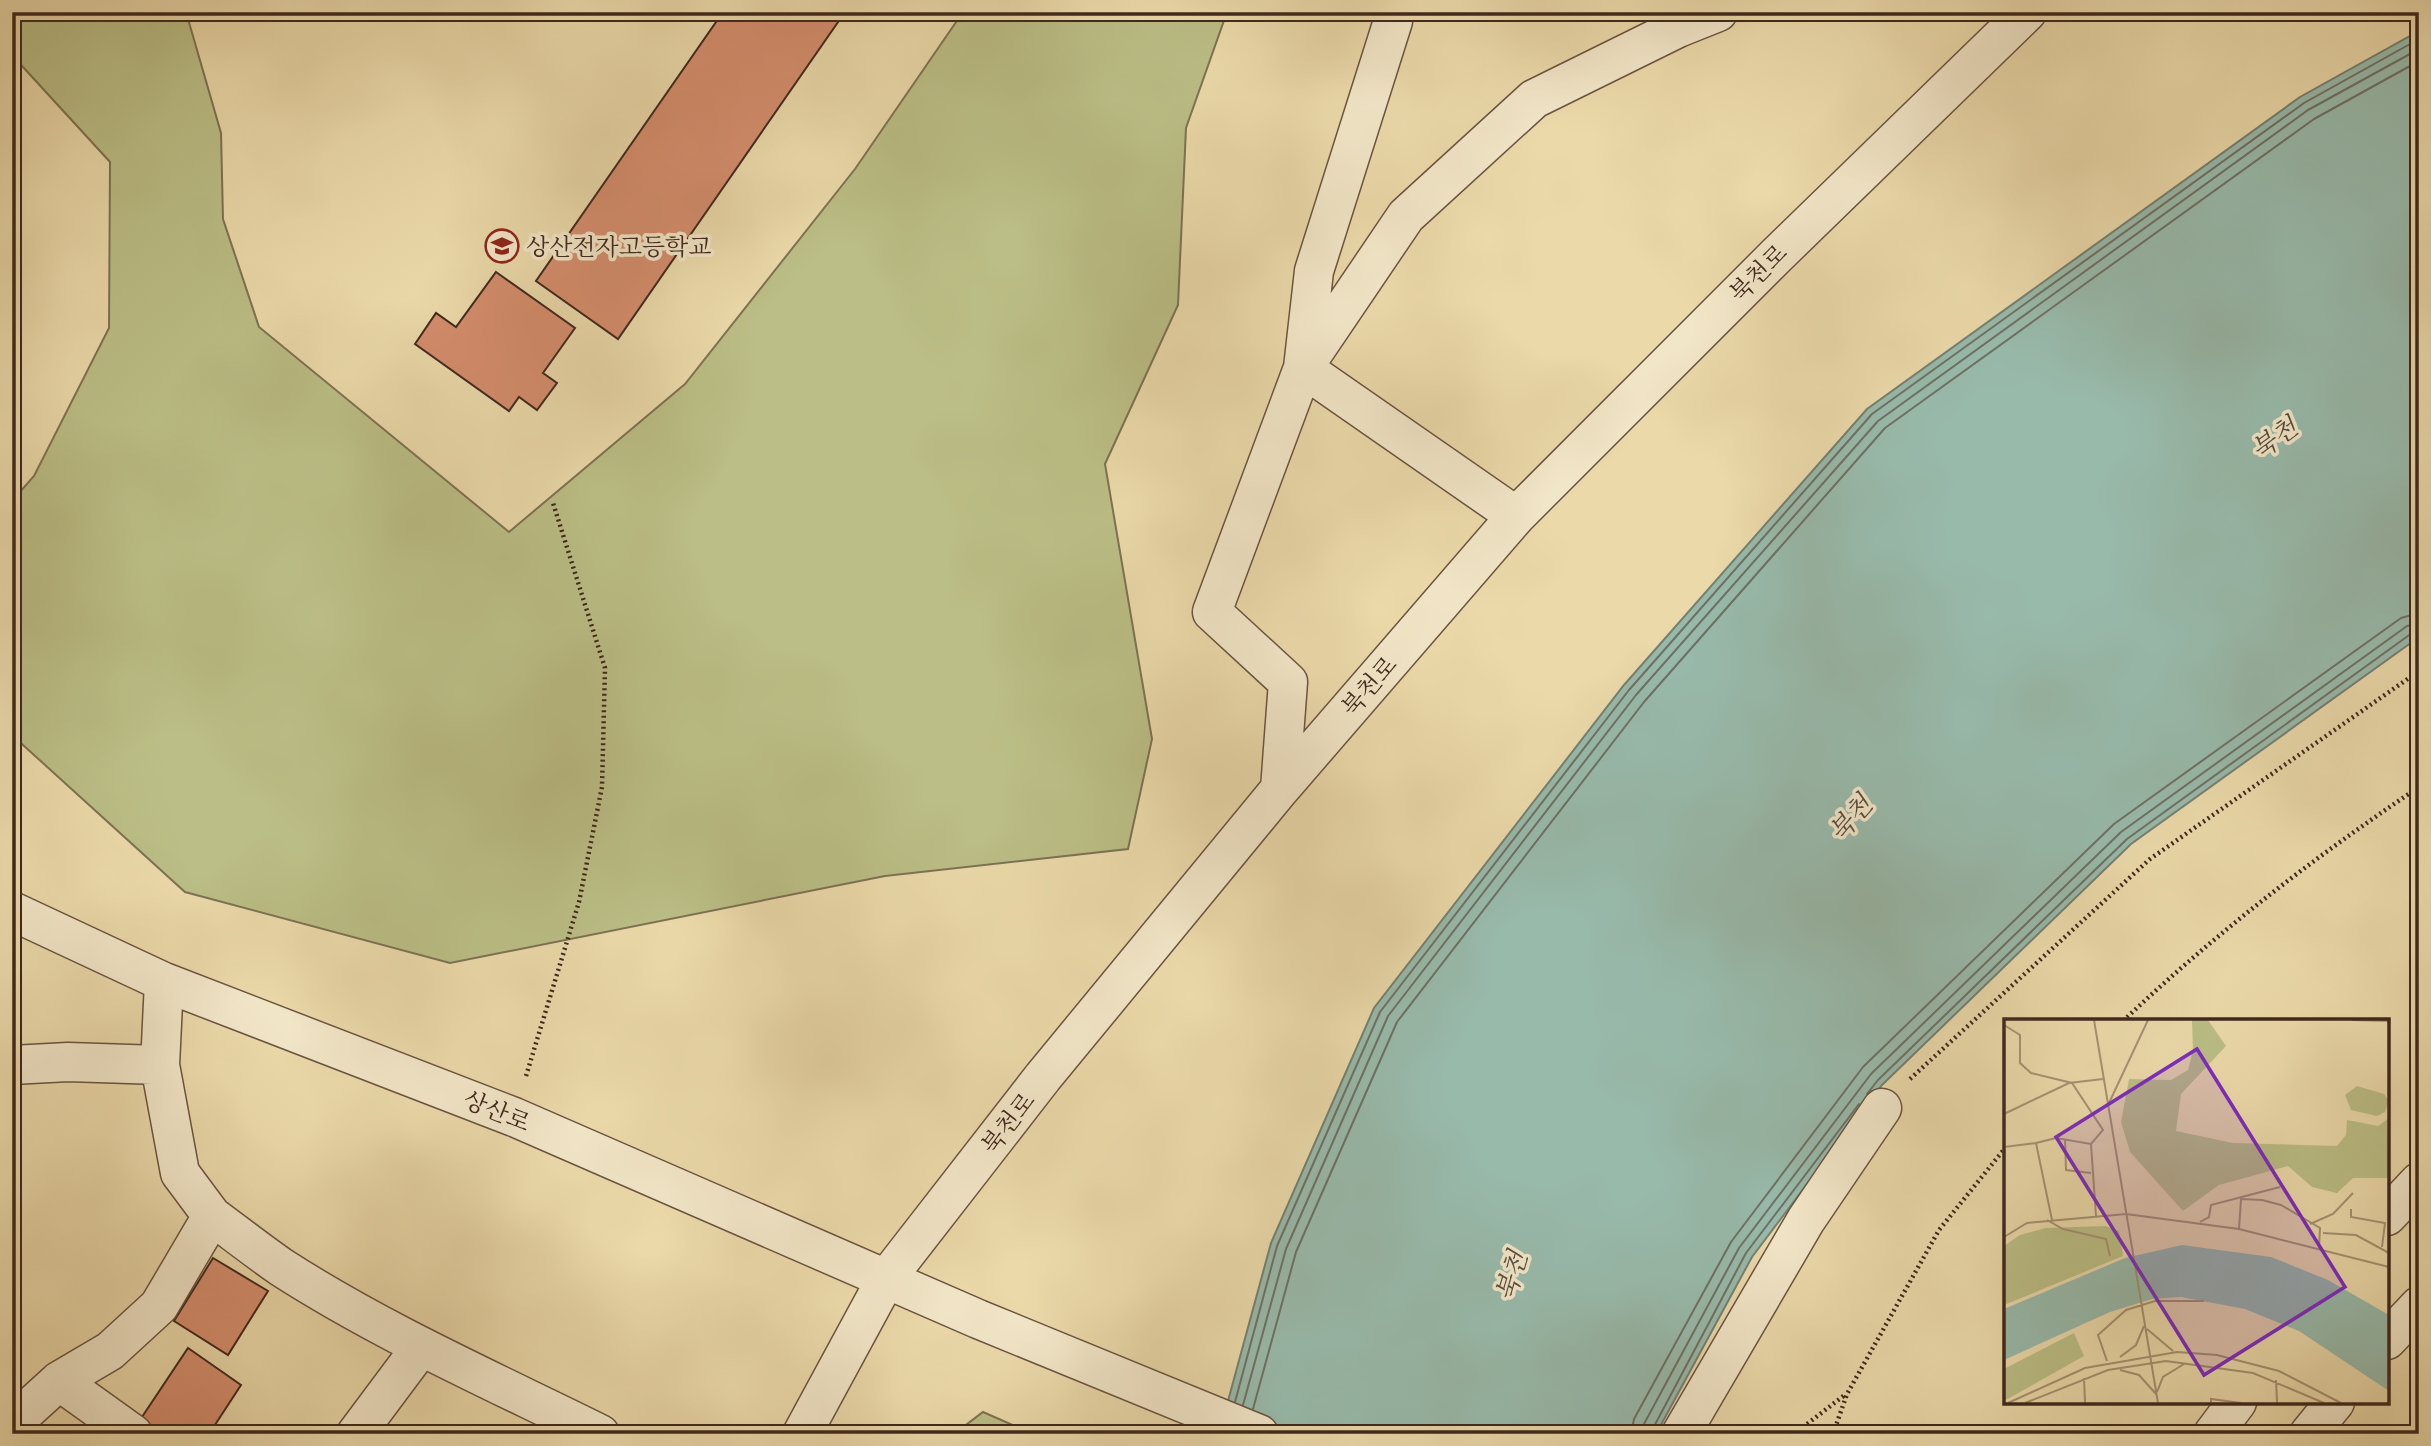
<svg xmlns="http://www.w3.org/2000/svg" width="2431" height="1446" font-family="'Gentium Book Plus','Noto Serif KR',serif">
	<rect width="100%" height="100%" fill="#ebd9aa"/>
	<filter id="stains"><feTurbulence type="fractalNoise" baseFrequency=".00286" numOctaves="4"/><feColorMatrix values="0 0 0 0 .2 0 0 0 0 .09 0 0 0 0 .02 0 0 0 .5 -.17"/></filter>
	<radialGradient id="worn" r=".72"><stop offset=".6" stop-color="#630" stop-opacity="0"/><stop offset="1" stop-color="#630" stop-opacity=".3"/></radialGradient>
	<path fill="#bbbe86" stroke="#7d7352" stroke-width="2" d="M12,12H186L221,133L223,219L259,327L509,532L685,384L855,169L963,12H1227L1186,128L1178,305L1105,464L1152,739L1128,849L885,876L450,963L185,892L12,735V501L34,476L109,328L110,162L12,55Z
		M983,1412L1033,1434H954Z"/>
	<path fill="#98baab" stroke="#748072" stroke-width="2" d="M2419,31V637L2131,844L1882,1085L1752,1257L1656,1434H1219L1271,1243L1374,1008L1624,685L1867,409L2300,97Z"/>
	<g fill="none" stroke-linecap="round" stroke-linejoin="round">
		<path stroke="#6c7164" stroke-width="2" d="M1867,1094L1878,1080L2127,839L2412,633L2419,632
			M1235,1402L1277,1246L1380,1012L1629,690L1872,414L2304,103L2419,39
			M1243,1405L1286,1249L1388,1016L1636,695L1878,421L2308,110L2419,49
			M1253,1409L1296,1252L1397,1022L1644,702L1885,428L2314,119L2419,61
			M1631,1434L1634,1419L1731,1242L1863,1067L2114,824L2401,618L2419,613
			M1642,1434L1644,1424L1739,1248L1871,1074L2121,832L2407,626L2419,623
			M1650,1434L1746,1253L1859,1104"/>
	</g>
	<path fill="#d58d6d" stroke="#3f281d" stroke-width="2" d="M723,12H845L618,339L536,281Z
		M496,272L575,328L543,373L557,383L537,410L519,397L509,411L415,344L436,313L456,327Z
		M213,1258L268,1291L228,1355L174,1321Z
		M188,1348L241,1385L209,1434H160L140,1420Z"/>
	<g fill="none" stroke-linecap="round" stroke-linejoin="round">
		<defs>
			<path id="minor" d="M1516,516L1303,368L1406,216L1534,99L1678,28L1718,12
				M1280,789L1288,682L1212,612L1303,368L1314,271L1393,21
				M12,911L164,982L514,1117L978,1319L1259,1434
				M12,1065L68,1062L160,1065L180,1173L212,1216L159,1306L110,1351L59,1381L26,1411L12,1432
				M160,1065L164,982
				M212,1216C235,1233 258,1251 281,1267C382,1332 493,1381 600,1434
				M2387,1216L2419,1182
				M2387,1340L2419,1306
				M59,1381L133,1434
				M356,1434L421,1347
				M802,1434L886,1279L1043,1077L1280,789L1516,516L1777,255L2027,12
				M1681,1434L1806,1220L1882,1108
				M2213,1434L2237,1402
				M2309,1434L2335,1402"/>
		</defs>
		<use href="#minor" stroke="#6a5440" stroke-width="41"/>
		<path stroke="#3f281d" stroke-width="4.5" stroke-dasharray="2 3.5" stroke-linecap="butt" d="M2123,1021C2217,932 2312,859 2419,787
			M526,1076L579,902L602,787L605,668L553,503
			M1910,1079L2150,859L2419,671
			M1794,1434L1846,1394
			M1833,1434L1847,1394L1939,1230L2006,1147"/>
		<use href="#minor" stroke="#f2e6c8" stroke-width="38"/>
	</g>
	<defs>
		<symbol id="school-ring" viewBox="-11 -11 22 22"><circle r="9.5" fill="#f2e6c8" stroke="#8f2418" stroke-width="1.5"/><path d="M0-5L7-2L0 1L-7-2ZM-4 1L0 2.5L4 1V4Q0 6-4 4Z" fill="#8f2418"/></symbol>
	</defs>
	<g fill-rule="evenodd">
		<use href="#school-ring" x="483" y="227" width="38" height="38"/>
	</g>
	<g text-anchor="middle" dominant-baseline="central" stroke-width="7" stroke-linejoin="round" paint-order="stroke">
		<g font-size="24" fill="#3f281d" stroke="#f2e6c8" text-anchor="start">
			<text x="526" y="246">상산전자고등학교</text>
		</g>
		<g font-size="24" fill="#3f281d" stroke="#f2e6c8">
			<text transform="translate(1758 273) rotate(-45)">북천로</text>
			<text transform="translate(1369 686) rotate(-49)">북천로</text>
			<text transform="translate(497 1111) rotate(22)">상산로</text>
			<text transform="translate(1008 1123) rotate(-52)">북천로</text>
		</g>
		<g font-size="26" font-style="italic" fill="#554c40" stroke="#f2e6c8">
			<text transform="translate(2274 438) rotate(-36)">북천</text>
			<text transform="translate(1850 818) rotate(-49)">북천</text>
			<text transform="translate(1511 1276) rotate(-73)">북천</text>
		</g>
	</g>
	<g transform="translate(2004 1019)">
		<rect width="385" height="385" fill="#ebd9aa"/>
		<path d="M188,1H204L222,27L177,75L172,112L229,124L333,127L342,116L343,101L374,107L385,99V159H349L333,174L308,168L284,147L215,166L179,192L126,133L117,103L125,60L167,61L184,51L189,31ZM353,67L380,75L385,82L381,93L373,97L347,91L341,76ZM101,207L115,212L119,237L0,286V227L16,216L42,209ZM70,314L80,337L0,382V350Z" fill="#bbbe86"/>
		<path d="M178,226L267,238L324,261L385,296V372L295,312L241,290L177,278L148,280L106,293L0,341V290L121,239Z" fill="#98baab"/>
		<path fill="none" stroke="#a69272" stroke-width="2" d="M90,1L154,384M348,1L385,2M0,6L16,16V44L27,54L68,64L99,111L87,125L52,119L32,124M105,84L144,1M0,95L65,64L99,60M61,120L62,151L87,154M87,125L92,197M0,128L32,124L48,201M347,190V198L381,204L378,228M43,201L59,210L102,220L106,237M196,203L205,198L207,186L276,168M306,205L329,195L349,174M235,210L237,180L258,181L277,186L316,209L315,229M319,214L352,216L385,234M0,218L23,204L122,195L235,210L385,248M143,310L169,332M116,338L132,326L140,307M103,342L94,316L122,291L151,282H200M116,351L135,356L152,375M80,359L81,384M272,361L273,384M153,373L159,358L180,345M4,384L81,349L173,333L213,336L275,352L337,384M21,384L104,351L162,342L249,354L320,384M207,384V380L237,384"/>
		<path fill="#7b2cbf" fill-opacity="0.15" stroke="#7b2cbf" stroke-width="3.5" d="M193,30L341,268L200,356L52,118Z"/>
		<rect width="385" height="385" fill="none" stroke="#3f281d" stroke-width="3.5"/>
	</g>
	<rect width="2431" height="1446" fill="none" stroke="#ebd9aa" stroke-width="42"/>
	<rect x="14" y="14" width="2403" height="1418" fill="none" stroke="#3f281d" stroke-width="3.5"/>
	<rect x="21" y="21" width="2389" height="1404" fill="none" stroke="#3f281d" stroke-width="2"/>
	<rect width="100%" height="100%" filter="url(#stains)"/>
	<rect width="100%" height="100%" fill="url(#worn)"/>
</svg>
